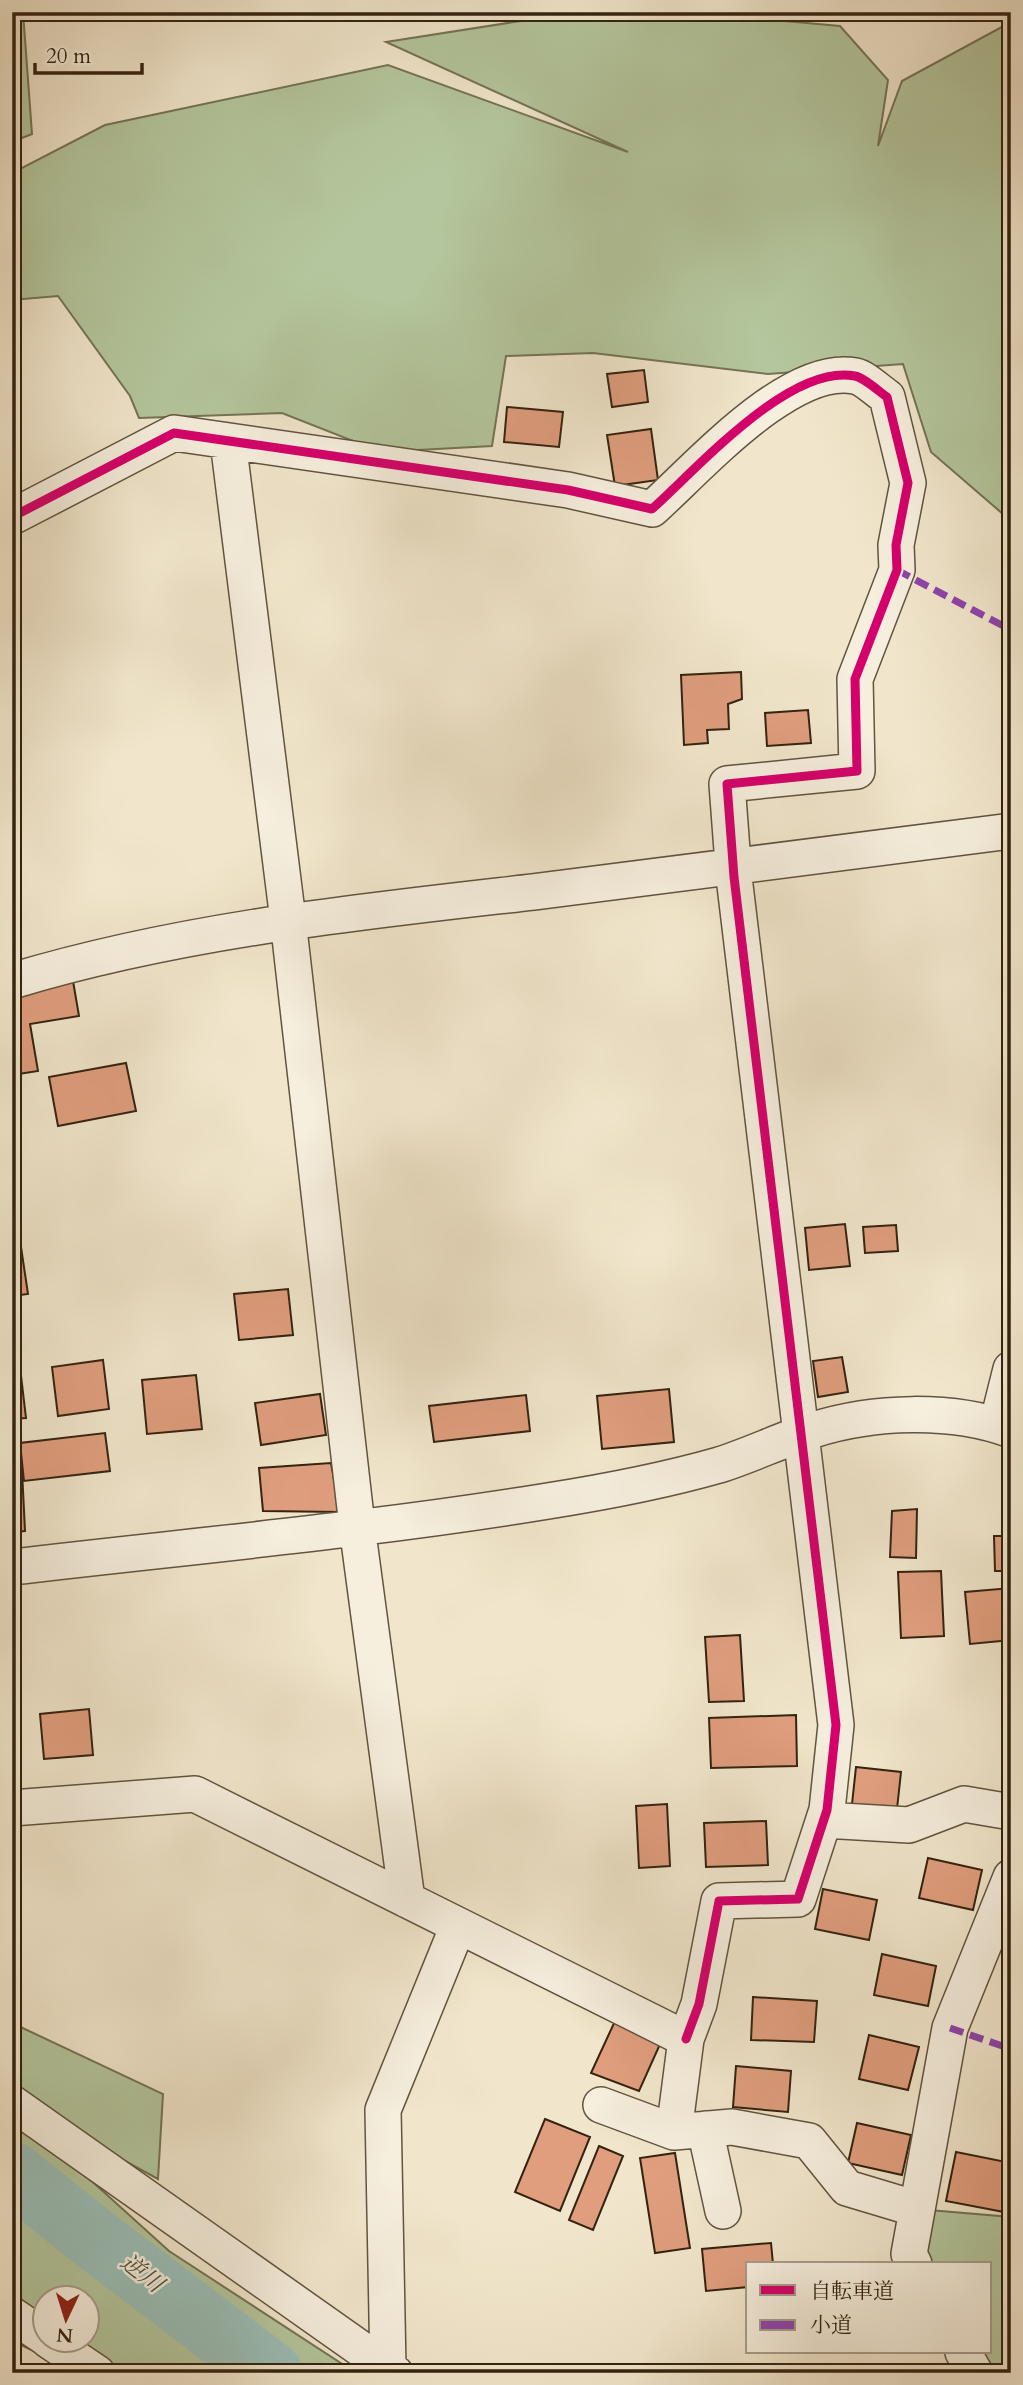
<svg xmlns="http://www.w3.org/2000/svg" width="1023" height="2385" font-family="Cardo,'Noto Serif JP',serif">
	<rect width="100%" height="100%" fill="#f1e6cc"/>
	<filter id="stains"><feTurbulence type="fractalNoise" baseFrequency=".00286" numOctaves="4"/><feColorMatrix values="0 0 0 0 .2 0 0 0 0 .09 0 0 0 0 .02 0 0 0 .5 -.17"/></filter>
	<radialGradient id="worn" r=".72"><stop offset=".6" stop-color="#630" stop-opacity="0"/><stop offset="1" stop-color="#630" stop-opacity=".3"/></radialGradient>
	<path fill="#b4c69d" stroke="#747456" stroke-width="2" fill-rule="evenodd" d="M12,12H23L32,134L12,142Z
		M578,12H686L840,26L888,80L878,146L902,81L1011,22V521L931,452L903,364L768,374L593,353L506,356L492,446L381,452L282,413L139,418L130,396L58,296L12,300V173L105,125L388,65L628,152L386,42Z
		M12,2023L163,2094L158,2179L12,2099Z
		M12,2109L169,2251L356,2373H82L12,2341ZM46,2298H88V2340H46Z
		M917,2209L1011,2217V2373H986L972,2352H990V2264H915Z"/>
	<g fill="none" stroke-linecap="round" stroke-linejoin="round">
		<path stroke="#9bbfb8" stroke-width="63" d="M12,2173L92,2237L271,2373"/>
	</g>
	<path fill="#e09e7e" stroke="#332310" stroke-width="2" d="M644,370L648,402L612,407L607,374Z
		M507,407L563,412L559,447L504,442Z
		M651,429L658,480L615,486L607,435Z
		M741,672L742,699L728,704L729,729L707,730L708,743L684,745L681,675Z
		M808,710L811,743L767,746L765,713Z
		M73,981L79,1016L30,1024L38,1071L12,1075V991Z
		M126,1063L136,1111L58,1126L49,1077Z
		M845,1224L850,1266L809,1270L805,1228Z
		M896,1225L898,1251L865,1253L863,1227Z
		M21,1247L28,1294L12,1296V1248Z
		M288,1289L293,1335L239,1340L234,1294Z
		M842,1357L848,1392L818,1397L813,1361Z
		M103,1360L109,1409L58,1416L52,1367Z
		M20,1367L26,1418L12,1419V1368Z
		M196,1375L202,1429L147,1434L142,1380Z
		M669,1389L674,1442L602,1449L597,1396Z
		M320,1394L326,1435L261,1445L255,1403Z
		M526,1395L530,1431L434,1442L429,1406Z
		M105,1433L110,1471L24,1481L20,1443Z
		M331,1463L340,1512L263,1511L259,1468Z
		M22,1470L25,1531L12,1532V1471Z
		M917,1509L916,1558L890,1557L892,1511Z
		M994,1536H1011V1571H995Z
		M941,1571L944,1636L901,1638L898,1572Z
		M1011,1588V1640L970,1644L965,1592Z
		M740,1635L744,1701L709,1702L705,1637Z
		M89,1709L93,1755L44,1759L40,1714Z
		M796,1715L797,1766L711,1768L709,1718Z
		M856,1767L901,1772L897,1809L852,1804Z
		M667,1804L670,1866L639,1868L636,1806Z
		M766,1821L768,1865L706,1867L704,1823Z
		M928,1858L982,1870L973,1910L919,1898Z
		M823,1889L877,1900L869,1940L815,1929Z
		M882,1954L936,1966L928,2006L874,1995Z
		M753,1997L817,2001L814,2042L751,2040Z
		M615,2021L661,2042L639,2091L591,2073Z
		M869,2035L919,2047L908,2090L859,2079Z
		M736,2066L791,2071L788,2112L733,2107Z
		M545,2119L590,2137L560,2211L515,2192Z
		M857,2123L911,2135L902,2175L848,2163Z
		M599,2146L623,2156L593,2230L569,2220Z
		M956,2152L1011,2163L1004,2212L946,2201Z
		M675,2153L690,2248L655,2253L640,2158Z
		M771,2243L773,2264H748V2287L706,2291L702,2249Z"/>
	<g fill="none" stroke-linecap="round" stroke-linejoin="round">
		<defs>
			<path id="minor" d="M228,441L288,920L357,1526L407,1900
				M12,517L174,433L568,490L652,509C698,468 790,363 855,376C865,378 878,391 887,397L908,483L896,545L897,570L855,679L857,771L727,784L734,877L836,1725L827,1810L798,1899L719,1901L699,2004L686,2039
				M12,981C181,930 358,912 533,892C693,873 852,852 1011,831
				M997,1425L1011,1369
				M12,1567C191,1546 371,1530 548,1501C605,1492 663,1481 719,1465C751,1455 781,1440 813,1430C873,1411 951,1408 1011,1430
				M12,1808L195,1794L686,2039L674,2132
				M824,1820L909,1825L964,1804L1011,1812
				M12,2103L395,2373
				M601,2105L674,2132L732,2127L809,2141L847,2188L917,2209
				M705,2129L723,2211
				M914,2264L909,2254L950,2028L1011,1877
				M12,2315L46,2338
				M48,2340L97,2373
				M963,2352L975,2373
				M388,2368L383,2110L458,1926"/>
		</defs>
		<use href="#minor" stroke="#62543f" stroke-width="38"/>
		<use href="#minor" stroke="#f6efde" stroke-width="35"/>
		<path stroke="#8e44ad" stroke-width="7" stroke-dasharray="14 7" stroke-linecap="butt" d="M897,570L1011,630
			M950,2028L1011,2049"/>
		<defs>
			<path id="cycleway" d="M12,517L174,433L568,490L652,509C698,468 790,363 855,376C865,378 878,391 887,397L908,483L896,545L897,570L855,679L857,771L727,784L734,877L836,1725L827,1810L798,1899L719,1901L699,2004L686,2039"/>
		</defs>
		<use href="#cycleway" stroke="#f6efde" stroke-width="13"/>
		<use href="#cycleway" stroke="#d6006c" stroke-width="9"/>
	</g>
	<g text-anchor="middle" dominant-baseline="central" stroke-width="5" stroke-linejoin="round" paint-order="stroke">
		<g font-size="23" font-style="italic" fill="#525242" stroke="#f6efde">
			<text transform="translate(142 2273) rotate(38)">逆川</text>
		</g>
	</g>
	<rect width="1023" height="2385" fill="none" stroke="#f1e6cc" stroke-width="42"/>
	<rect x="14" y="14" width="995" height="2357" fill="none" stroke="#332310" stroke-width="3.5"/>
	<rect x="21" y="21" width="981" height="2343" fill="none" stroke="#332310" stroke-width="2"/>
	<rect x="746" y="2262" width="245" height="91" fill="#f6efde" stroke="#a89d8c" stroke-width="2"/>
	<rect x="760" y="2285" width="35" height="10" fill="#d6006c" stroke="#a89d8c" stroke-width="2"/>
	<text x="810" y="2298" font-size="21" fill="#332310">自転車道</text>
	<rect x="760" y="2320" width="35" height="10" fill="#8e44ad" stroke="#a89d8c" stroke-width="2"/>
	<text x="810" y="2332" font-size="21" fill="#332310">小道</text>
	<g transform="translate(66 2319) rotate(184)"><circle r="33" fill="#f6efde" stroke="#a89d8c" stroke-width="2"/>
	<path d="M0-5L12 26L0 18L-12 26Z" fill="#8f2418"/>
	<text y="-10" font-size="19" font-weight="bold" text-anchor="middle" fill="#332310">N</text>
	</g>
	<path d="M35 63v10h107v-10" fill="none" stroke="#332310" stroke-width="3.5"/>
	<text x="46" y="63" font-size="21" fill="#332310" stroke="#f6efde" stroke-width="5" paint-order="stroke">20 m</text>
	<rect width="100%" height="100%" filter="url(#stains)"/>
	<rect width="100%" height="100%" fill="url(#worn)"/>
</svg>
